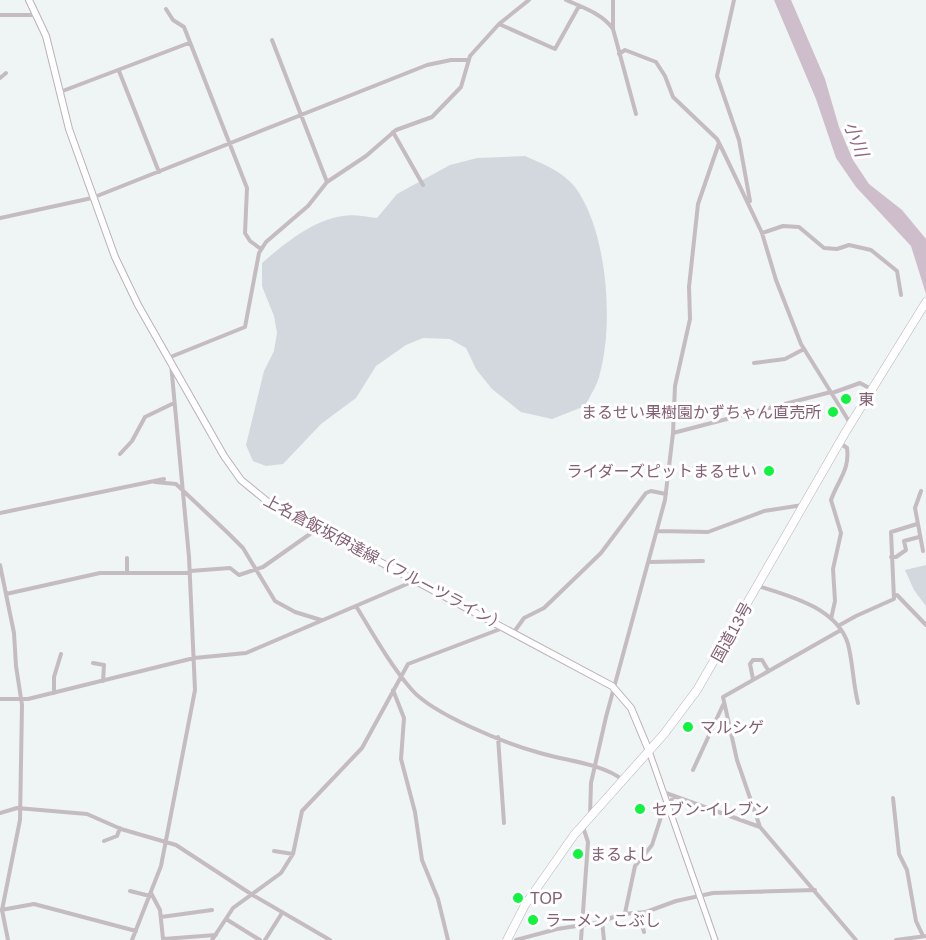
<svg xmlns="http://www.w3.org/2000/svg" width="926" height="940" font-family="Arial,'Noto Sans JP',sans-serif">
	<rect width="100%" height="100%" fill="#eff4f4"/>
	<path fill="#d3d8df" d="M525,156C543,164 562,171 575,187C607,230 614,322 600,373C598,384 590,396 585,406L552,419L521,412L492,389L476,369L466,348L450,339L423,338L406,345L376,366L356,398L321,424L283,464L266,466L253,461L246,445L264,371L274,351L277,333L274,316L262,286V263C284,244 313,220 343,216C354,214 366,217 377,218L397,194L450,165L477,158Z
		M926,565V606L914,590L905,570Z"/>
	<path fill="#cebecb" d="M774,0H791L825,79L839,127L853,160L869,184L902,210L926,239V294L911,246L856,187L836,158L816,99Z"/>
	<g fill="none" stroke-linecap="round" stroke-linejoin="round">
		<defs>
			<path id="secondary" d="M649,751L715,940"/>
			<path id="primary" d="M29,0L46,36L69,129L115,257L138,305L224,456L241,480L268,502L612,686L631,708L649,751"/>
			<path id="highway" d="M507,940L525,905L574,835L664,734L697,690L845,433L926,302"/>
		</defs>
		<use href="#secondary" stroke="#bcb0b7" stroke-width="7"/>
		<use href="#primary" stroke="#bbb1b7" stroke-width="8"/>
		<use href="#highway" stroke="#b9b1b6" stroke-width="9"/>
		<path stroke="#c5bcc1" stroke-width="4" d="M566,0C582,7 603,14 613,29L636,114
			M734,0L717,76L739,140L750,201
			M166,9L173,20L184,27L247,188L245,233L250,241L261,249
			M0,15H36
			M499,24L555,49L579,6
			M613,29V0
			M272,40L327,182
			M619,54L625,50L656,62L665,76L673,97L717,139L724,153L762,233L776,280L801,344L850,423
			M119,71L159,172
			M0,78L6,73
			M60,92L189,43
			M393,132L423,185
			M0,218L92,198L427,65L451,60H467
			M762,233L783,226L799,227L824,248L837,249L849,245L871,250L897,271L901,295
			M168,358L245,327L259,253L266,242L308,206L327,182L366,156L396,130L432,117L461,87L470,56L499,24L529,0
			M754,363L785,359L804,349
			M832,393L860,383L871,389
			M673,433L831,392
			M120,454L132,441L145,417L174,403
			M155,482L176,484L228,533L243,548L275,601L295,612L321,620
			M921,491L915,508L923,551
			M0,513L164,479
			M658,531L708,532L764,511L803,505
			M891,557H896L906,550L904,541L919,537
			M649,562L703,561
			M0,565L14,633L16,666L22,705L20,820L2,910L8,940
			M190,571L230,568L239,575L263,567L317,529
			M127,573V558
			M758,586C790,596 837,608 848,644C853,663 853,684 858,703
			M6,594L100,573H190
			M897,595L926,625
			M356,606C373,634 391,666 412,690C434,715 507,744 540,753C566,761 601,763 623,780
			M831,619L835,601L833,569L841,533L831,500C838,480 850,470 847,448L840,443
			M838,626L856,616L894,599L891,532L917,524
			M841,630L723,697L737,760L760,827L856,940
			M514,632L524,618L544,608L601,553L646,493L651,491L666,494
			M93,663L104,665L103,681
			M753,679L750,664L753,660H762L768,670
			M393,690L404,718L401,759L415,812L422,860L438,899L448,940
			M54,693V677L61,654
			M0,699H28L194,658L246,653L414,581
			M498,737L504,823
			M693,770L723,705
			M663,792L760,827
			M893,798L899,854L907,870L916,921L923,936
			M0,813L17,808L87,814L121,829L176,845L251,894L330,940
			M590,817L591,783L606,717L665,500L673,433L675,386L690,319L689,287L698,204L719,143
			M104,841L117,836L120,828
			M274,851L293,854
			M130,891L150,896
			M151,893L160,910L163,939
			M1,910L34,904L136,931
			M625,913L635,866L652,845L662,814L674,796
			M639,913L644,932
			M161,917L212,910
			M226,919L260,940
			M602,921L604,940
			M163,939L216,935
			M132,940L161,866L195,690L189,557L171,364
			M212,940L233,908L281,873L293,854L302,811L362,748L408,664L503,628
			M265,940L282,913
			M516,940L557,929L596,923L623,914L646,912L676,901L713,893L815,890
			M581,940L588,842L583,827
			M896,940L926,936"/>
		<use href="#secondary" stroke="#fff" stroke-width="5"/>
		<use href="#primary" stroke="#fff" stroke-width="6"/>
		<use href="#highway" stroke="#fff" stroke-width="8"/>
	</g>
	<g fill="#11f340" stroke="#fff" stroke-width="2">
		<circle cx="846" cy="399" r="6"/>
		<circle cx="833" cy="412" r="6"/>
		<circle cx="769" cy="471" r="6"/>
		<circle cx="688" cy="727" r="6"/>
		<circle cx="640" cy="809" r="6"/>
		<circle cx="578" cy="854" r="6"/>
		<circle cx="518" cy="898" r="6"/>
		<circle cx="533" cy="920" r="6"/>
	</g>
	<g text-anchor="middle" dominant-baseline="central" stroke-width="6" stroke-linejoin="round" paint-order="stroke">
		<g font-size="16" fill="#846075" stroke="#fff" text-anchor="start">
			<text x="858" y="399">東</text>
			<text x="821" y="412" text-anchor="end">まるせい果樹園かずちゃん直売所</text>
			<text x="757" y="471" text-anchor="end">ライダーズピットまるせい</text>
			<text x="700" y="727">マルシゲ</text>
			<text x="652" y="809">セブン-イレブン</text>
			<text x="590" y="854">まるよし</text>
			<text x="530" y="898">TOP</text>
			<text x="545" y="920">ラーメン こぶし</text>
		</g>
		<g font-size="16" fill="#846075" stroke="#fff">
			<text transform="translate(385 563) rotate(28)">上名倉飯坂伊達線（フルーツライン）</text>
			<text transform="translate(732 632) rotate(-61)">国道13号</text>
		</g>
		<g font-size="18" font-style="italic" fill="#906585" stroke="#fff">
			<text transform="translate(856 139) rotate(69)">小川</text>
		</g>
	</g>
</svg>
